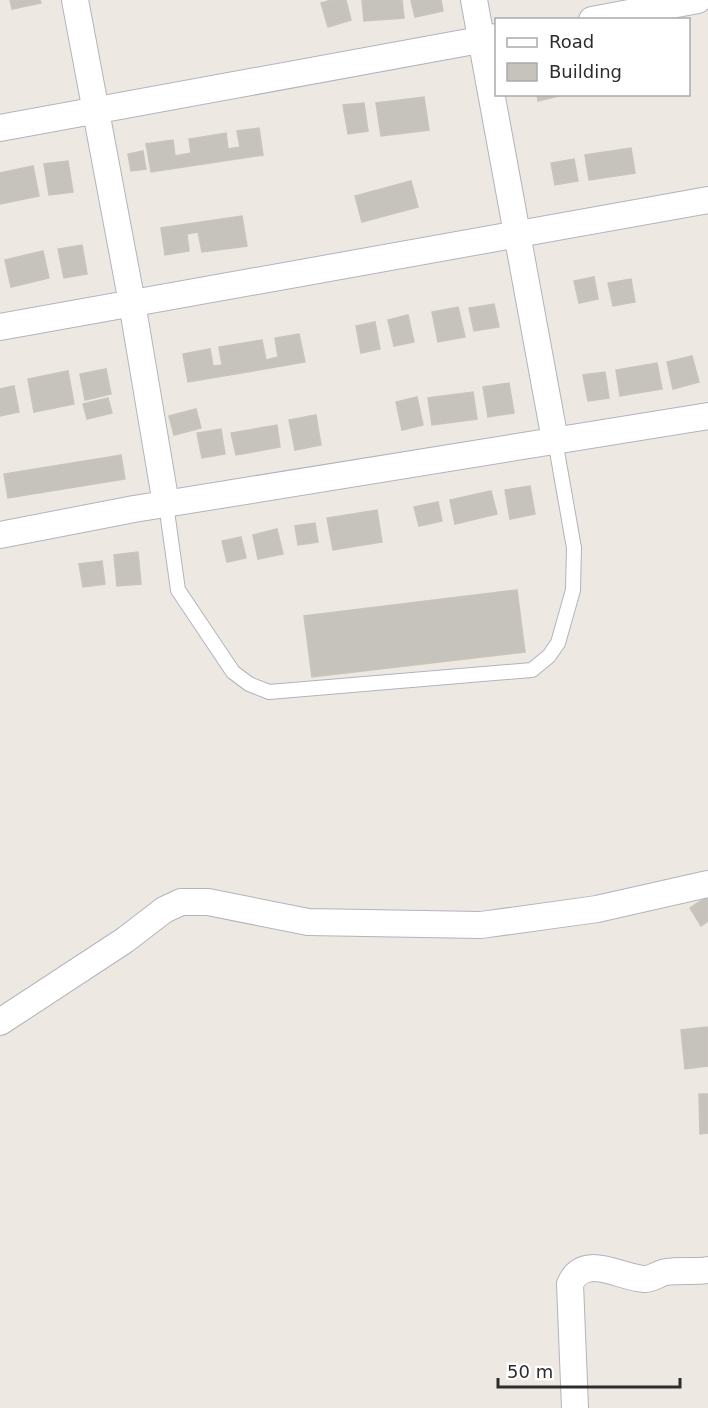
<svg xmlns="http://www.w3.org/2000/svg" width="708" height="1408" font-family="'DejaVu Sans',sans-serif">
	<rect width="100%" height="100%" fill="#ede9e2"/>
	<path fill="#c6c3bd" stroke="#c9c5bb" stroke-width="1.5" d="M10,0H40L41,3L12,9Z
		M332,0H346L351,20L328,27L321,3Z
		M362,0H402L404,18L364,21Z
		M411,0H441L443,11L415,17Z
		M537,94H563V95L538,101Z
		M424,97L429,130L381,136L376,103Z
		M364,103L368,131L348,134L343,105Z
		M259,128L263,155L151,172L146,144L173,140L175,156L191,153L189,139L226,133L228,149L240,147L237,131Z
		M631,148L635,173L589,180L585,155Z
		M143,151L146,169L131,171L128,154Z
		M574,159L578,181L555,185L551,163Z
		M68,161L73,192L49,195L44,164Z
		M33,166L39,196L0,204V173Z
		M411,181L418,207L362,222L355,196Z
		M242,216L247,246L202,252L198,232L187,234L189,251L165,255L161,228Z
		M82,245L87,274L64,278L58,249Z
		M43,251L49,278L11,287L5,260Z
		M594,277L598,299L579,303L574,281Z
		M631,279L635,302L613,306L608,283Z
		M494,304L499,327L474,331L469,308Z
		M458,307L465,337L438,342L432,312Z
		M408,315L414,342L394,346L388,320Z
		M375,322L380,349L361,353L356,326Z
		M299,334L305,362L188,382L183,354L210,349L213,366L222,365L219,347L262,340L266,360L278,357L275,338Z
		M692,356L699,382L673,389L667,362Z
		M657,363L662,389L620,396L616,370Z
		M106,369L111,394L85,400L80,374Z
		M68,371L74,404L34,412L28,379Z
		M605,372L609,398L588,401L583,375Z
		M509,383L514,413L488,417L483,387Z
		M14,386L19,412L0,416V389Z
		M473,392L477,419L432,425L428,398Z
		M417,397L423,425L402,430L396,402Z
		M108,398L112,413L87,419L83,404Z
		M196,409L201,428L174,435L169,416Z
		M316,415L321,445L295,450L289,420Z
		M277,425L280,447L236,455L231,433Z
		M221,429L225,454L202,458L197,433Z
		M121,455L125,479L8,498L4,474Z
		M530,486L535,514L510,519L505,490Z
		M491,491L497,514L455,524L450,500Z
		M438,502L442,521L419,526L414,507Z
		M377,510L382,542L333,550L327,518Z
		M315,523L318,542L298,545L295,526Z
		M277,529L283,554L258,559L253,535Z
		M241,537L246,558L227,562L222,541Z
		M138,552L141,584L117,586L114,555Z
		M102,561L105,584L83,587L79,564Z
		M517,590L525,652L312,677L304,616Z
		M708,896V921L701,926L690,908Z
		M708,1027V1066L685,1069L681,1030Z
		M699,1094H708V1133L700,1134Z"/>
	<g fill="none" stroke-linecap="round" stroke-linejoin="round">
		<defs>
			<path id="lane" d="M166,504L178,590L233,672L249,684L269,692L532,670L549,656L558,643L573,590L574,548L555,440"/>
			<path id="street" d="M75,0L132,303L166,504
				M474,0L555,440
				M592,20L698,0
				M0,128L496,37
				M0,327L708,200
				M0,535L134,509L708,416
				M0,1022L125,940L164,910L181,902H208L308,922L481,925L597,909L708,884
				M575,1408L570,1284C584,1252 620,1278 645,1279C653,1279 659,1273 666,1272C680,1270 694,1272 708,1270"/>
		</defs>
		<use href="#lane" stroke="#b2b3bc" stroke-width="16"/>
		<use href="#street" stroke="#b2b3bc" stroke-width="28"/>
		<use href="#lane" stroke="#fff" stroke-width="14"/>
		<use href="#street" stroke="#fff" stroke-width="26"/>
	</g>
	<rect x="495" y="18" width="195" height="78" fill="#ffffff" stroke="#ababab" stroke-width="1.5"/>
	<rect x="507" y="38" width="30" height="9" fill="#ffffff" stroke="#ababab" stroke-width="1.5"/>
	<text x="549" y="48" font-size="18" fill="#2d2d2d">Road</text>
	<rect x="507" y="63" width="30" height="18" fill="#c6c3bd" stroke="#ababab" stroke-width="1.5"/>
	<text x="549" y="78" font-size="18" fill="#2d2d2d">Building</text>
	<path d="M498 1378v9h182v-9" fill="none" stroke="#2d2d2d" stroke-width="3"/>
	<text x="507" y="1378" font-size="18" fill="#2d2d2d" stroke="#ffffff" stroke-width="4.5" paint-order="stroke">50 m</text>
</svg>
